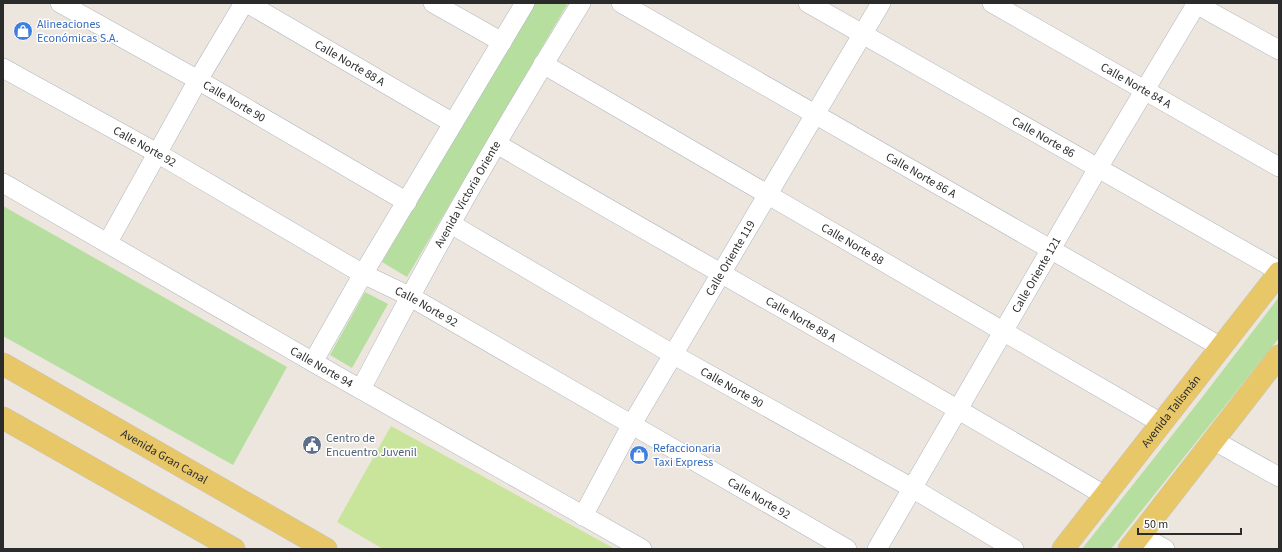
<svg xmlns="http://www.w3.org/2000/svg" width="1282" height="552" font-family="'Source Sans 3',sans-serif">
	<rect width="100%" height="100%" fill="#ece6de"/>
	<path fill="#b6df9f" d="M534,3H568L407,277L382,262Z
		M3,206L287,367L233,465L3,336Z
		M365,292L388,304L352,368L330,355Z
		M1279,297V338L1111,549H1082L1200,400Z"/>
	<path fill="#c8e59b" d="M391,426L615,549H383L337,522Z"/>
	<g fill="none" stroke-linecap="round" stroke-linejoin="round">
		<defs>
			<g id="minor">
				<path id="s1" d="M60,3L198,80L407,202"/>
				<path id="s2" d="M247,3L453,123"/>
				<path d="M433,3L502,42"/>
				<path id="s3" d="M621,3L1221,347"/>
				<path id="s4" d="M808,3L1279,271"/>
				<path id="s5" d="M992,3L1279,167"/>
				<path d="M1194,3L1279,50"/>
				<path id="s6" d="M543,64L1161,423"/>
				<path id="s7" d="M3,68L157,153L363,274L409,296L847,549"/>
				<path id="s8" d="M497,144C699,262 903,376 1104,495"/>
				<path id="s9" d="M3,183L332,373L642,549"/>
				<path id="s10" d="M451,224L674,355L912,488L1014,549"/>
				<path d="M108,242L198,80L244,3"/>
				<path d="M313,362L363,274L525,3"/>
				<path id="s11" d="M361,389C429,258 503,129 581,3"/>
				<path d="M1213,440L1279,477"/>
				<path id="s12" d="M583,516L632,424L881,3"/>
				<path d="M1140,535L1165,549"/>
				<path id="s13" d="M877,549L1098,168L1197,3"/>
			</g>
			<g id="major">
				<path id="s14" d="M3,364L326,549"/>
				<path d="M3,418L234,549"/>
				<path id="s15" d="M1063,549L1279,273"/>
				<path d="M1129,549L1279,356"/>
			</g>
		</defs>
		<use href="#minor" stroke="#b2b5be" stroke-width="20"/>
		<use href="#major" stroke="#c4c4c4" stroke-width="23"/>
		<use href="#minor" stroke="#fff" stroke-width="19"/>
		<use href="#major" stroke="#e8c768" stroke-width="22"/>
	</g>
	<defs>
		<symbol id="shop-disc" viewBox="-11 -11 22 22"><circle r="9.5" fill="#3f7fe0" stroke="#fff"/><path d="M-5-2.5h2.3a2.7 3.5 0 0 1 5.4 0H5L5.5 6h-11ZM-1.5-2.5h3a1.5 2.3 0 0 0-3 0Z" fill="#fff"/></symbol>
		<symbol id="civic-disc" viewBox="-11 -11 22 22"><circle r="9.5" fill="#5c6f8a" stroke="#fff"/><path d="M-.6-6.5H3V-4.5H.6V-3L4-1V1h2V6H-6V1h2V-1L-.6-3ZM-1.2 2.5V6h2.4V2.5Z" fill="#fff"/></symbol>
	</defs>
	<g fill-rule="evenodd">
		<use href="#shop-disc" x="12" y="20" width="22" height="22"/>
		<use href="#civic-disc" x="301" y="434" width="22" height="22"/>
		<use href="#shop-disc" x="628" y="444" width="22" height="22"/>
	</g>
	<g text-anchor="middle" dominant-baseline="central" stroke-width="3" stroke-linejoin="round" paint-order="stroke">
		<g font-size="12" fill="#366cbe" stroke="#fff" text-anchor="start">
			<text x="37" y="24">Alineaciones<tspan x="37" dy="14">Económicas S.A.</tspan></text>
			<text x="653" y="448">Refaccionaria<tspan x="653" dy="14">Taxi Express</tspan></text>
		</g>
		<g font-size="12" fill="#2b2b2b" stroke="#fff">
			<text stroke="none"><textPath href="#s2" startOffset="119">Calle Norte 88 A</textPath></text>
			<text stroke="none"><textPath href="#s5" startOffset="166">Calle Norte 84 A</textPath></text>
			<text stroke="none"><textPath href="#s1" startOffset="200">Calle Norte 90</textPath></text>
			<text stroke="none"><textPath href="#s4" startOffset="271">Calle Norte 86</textPath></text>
			<text stroke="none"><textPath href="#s7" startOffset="162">Calle Norte 92</textPath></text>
			<text stroke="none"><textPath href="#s3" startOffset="346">Calle Norte 86 A</textPath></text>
			<text stroke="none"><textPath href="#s11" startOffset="222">Avenida Victoria Oriente</textPath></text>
			<text stroke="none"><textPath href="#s6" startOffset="358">Calle Norte 88</textPath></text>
			<text stroke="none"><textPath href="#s12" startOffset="297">Calle Oriente 119</textPath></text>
			<text stroke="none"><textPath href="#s13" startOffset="317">Calle Oriente 121</textPath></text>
			<text stroke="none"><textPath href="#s7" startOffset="486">Calle Norte 92</textPath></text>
			<text stroke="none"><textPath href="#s8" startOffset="351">Calle Norte 88 A</textPath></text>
			<text stroke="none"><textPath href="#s9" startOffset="368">Calle Norte 94</textPath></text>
			<text stroke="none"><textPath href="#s10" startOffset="325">Calle Norte 90</textPath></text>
			<text stroke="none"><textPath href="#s15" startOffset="175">Avenida Talismán</textPath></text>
			<text stroke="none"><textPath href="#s14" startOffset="186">Avenida Gran Canal</textPath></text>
			<text stroke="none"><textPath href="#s7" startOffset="870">Calle Norte 92</textPath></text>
		</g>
		<g font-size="12" fill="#4e5e75" stroke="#fff" text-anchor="start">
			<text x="326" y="438">Centro de<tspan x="326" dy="14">Encuentro Juvenil</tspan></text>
		</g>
	</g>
	<rect width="1282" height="552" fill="none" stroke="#2b2b2b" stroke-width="8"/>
	<path d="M1138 528v6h103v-6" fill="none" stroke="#2b2b2b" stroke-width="2"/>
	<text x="1144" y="528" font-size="12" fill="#2b2b2b" stroke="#ffffff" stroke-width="3" paint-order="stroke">50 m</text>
</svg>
